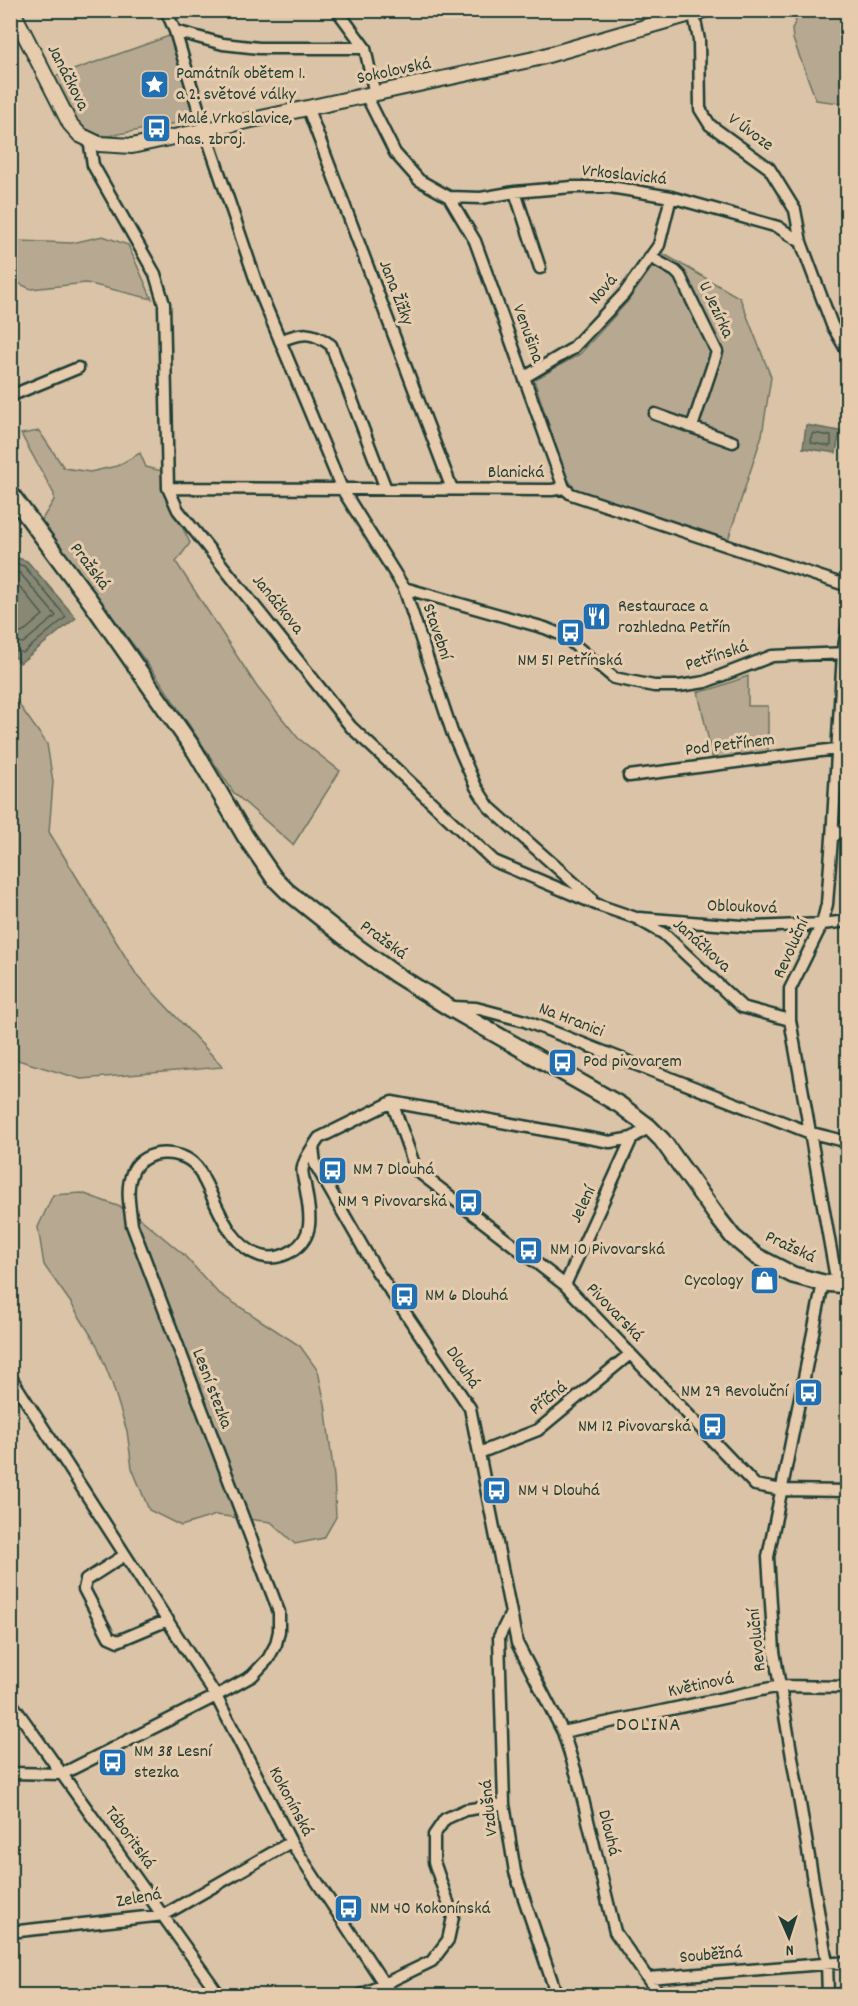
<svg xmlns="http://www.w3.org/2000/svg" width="858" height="2006" font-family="Dekko,sans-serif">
	<rect width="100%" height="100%" fill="#dac3a6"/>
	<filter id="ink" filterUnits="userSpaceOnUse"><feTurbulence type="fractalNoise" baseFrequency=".0167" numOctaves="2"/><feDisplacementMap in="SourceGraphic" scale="12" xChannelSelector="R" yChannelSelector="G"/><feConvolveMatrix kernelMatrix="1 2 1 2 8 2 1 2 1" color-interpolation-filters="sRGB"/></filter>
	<g filter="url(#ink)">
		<path fill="#b7a991" stroke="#6b7362" stroke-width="1.5" d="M800,11H847V104L816,100L793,39L792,29Z
			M172,35L198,119L108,136C70,134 67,107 51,78Z
			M10,232L19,241L72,243L103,236L128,245L152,299L86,283L31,289L11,280Z
			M662,253L740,298L771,377L762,435L728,540L575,489L566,477L534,380L580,354L628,301Z
			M39,431L64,468L90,472L117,466L140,453L146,467L162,471L169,500L190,543L176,562L257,687L298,738L340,771L293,845L234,793L158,678L41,521L54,500V494L21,434Z
			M748,676V706H768V752L713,760L698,692L712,689Z
			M10,692L47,744L53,782L49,832L136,974L223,1067L81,1079L11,1058Z
			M82,1193L131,1211L183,1254L217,1292L300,1346L318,1371L325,1404L334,1477L336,1517L324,1538L295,1544L271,1522L216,1515L181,1526L149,1510L132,1468L127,1431L112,1383L97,1345L71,1303L44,1265L38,1227L53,1195Z"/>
		<path fill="#888874" stroke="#5e6a5a" stroke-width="1.5" d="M806,425L840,431L836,453L803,448Z
			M11,556L27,561L76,618L20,663L11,652Z"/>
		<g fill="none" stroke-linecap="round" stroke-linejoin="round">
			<path stroke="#495b4e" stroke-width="1.5" d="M813,433L831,436V445L829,446L812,443L810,440Z
				M10,562L24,566L66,617L23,653L10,648
				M10,570L20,573L56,616L23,643L10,641
				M10,579L15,581L43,615L22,633L10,632"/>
			<defs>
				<path id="minor" d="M166,10L175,31L223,44L259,48H365L375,95
					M337,10L365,48
					M693,10L699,40L700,109L710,125L769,168L795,210L801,242
					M175,31L205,131L259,290L342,489L404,588L452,732L476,787L489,807L591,898
					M367,97L395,153L419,180L449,197L481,198L515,192L572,187H610L671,197L778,227L801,242L832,325L848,353
					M308,109L452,489
					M89,139L93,165L155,274L164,304L168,488L178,510L351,727L494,861L598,905L636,918L664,934L742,1007L790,1020
					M515,192L540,268
					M449,197L475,241L564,488L571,494L848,586
					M650,257L675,271L680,276L717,352L692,427
					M280,341C302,332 312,331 331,345L386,489
					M525,377L572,349L624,294L659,245L671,197
					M10,396L78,368
					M655,414L733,442
					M168,488L552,490L564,488
					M404,588L545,628L564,636L614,678L654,686H679L705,682L772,656L848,653
					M629,776L836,749
					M832,838L848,824
					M639,918L754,927L822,924L848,921
					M452,1007L476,1008L525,1021L808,1132L848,1142
					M392,1102L416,1170L565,1285L755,1485L782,1490L848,1491
					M649,1127L632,1138L610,1142L392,1102L319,1138L313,1147L315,1164L376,1270L470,1408L517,1643L563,1732L578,1779L615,1932L660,1996
					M823,1283L768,1557L774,1651L827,1963L828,1996
					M837,1284L790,1020V989L822,924L827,904L832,838L843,653L848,624
					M565,1285L632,1138
					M10,1376L216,1696L291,1842L392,1996
					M479,1453L538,1430L630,1354
					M125,1555L86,1580L84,1589L109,1637L118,1641L168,1620
					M511,1613L499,1637L504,1804L515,1872L557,1996
					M10,1701L220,1996
					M563,1732L780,1686L848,1687
					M10,1773L62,1774L216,1696L252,1676L268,1659L276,1644L279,1631V1612L132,1225C130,1207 125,1188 133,1171C143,1149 181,1148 196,1166C200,1170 202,1177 205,1182C219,1209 230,1246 261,1256C271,1259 282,1257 292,1251C317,1236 309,1209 305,1185C304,1180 301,1172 303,1167C304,1160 309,1153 313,1147
					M10,1932L164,1915L291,1842
					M648,1978L848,1962
					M359,1996L432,1961L448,1940L453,1917L434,1862V1835L445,1819L465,1810L504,1804"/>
				<path id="tertiary" d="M12,10L70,124L80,135L99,144L132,146L534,59L704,10"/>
				<path id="secondary" d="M10,493L91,602L195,751L245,836L274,878L287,891L356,946L395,974L448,1007L620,1105L649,1127L662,1140L719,1219L733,1237L756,1256L793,1275L823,1283L848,1285"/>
			</defs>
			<use href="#minor" stroke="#1f3d34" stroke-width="15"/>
			<use href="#tertiary" stroke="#1f3d34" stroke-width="18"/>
			<use href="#secondary" stroke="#1f3d34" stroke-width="20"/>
			<use href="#minor" stroke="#e6cbad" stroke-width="10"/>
			<use href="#tertiary" stroke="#e6cbad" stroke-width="14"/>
			<use href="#secondary" stroke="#e6cbad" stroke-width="15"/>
			<defs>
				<path id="rail" d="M821,1996L848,1986"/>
			</defs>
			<use href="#rail" stroke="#1f3d34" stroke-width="5"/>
			<use href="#rail" stroke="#e6cbad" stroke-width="3" stroke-dasharray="9" stroke-linecap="butt"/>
		</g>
	</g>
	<defs>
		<symbol id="sight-square" viewBox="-11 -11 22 22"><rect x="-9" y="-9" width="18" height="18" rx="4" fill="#1f6fb2" stroke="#e6cbad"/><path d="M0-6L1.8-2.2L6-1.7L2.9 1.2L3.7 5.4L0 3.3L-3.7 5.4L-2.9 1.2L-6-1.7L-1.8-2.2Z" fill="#fff"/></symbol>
		<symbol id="bus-square" viewBox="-11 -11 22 22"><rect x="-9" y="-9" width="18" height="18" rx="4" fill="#1f6fb2" stroke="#e6cbad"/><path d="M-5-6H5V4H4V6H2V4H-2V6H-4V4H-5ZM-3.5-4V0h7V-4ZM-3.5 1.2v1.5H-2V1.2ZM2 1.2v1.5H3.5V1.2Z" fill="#fff"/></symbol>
		<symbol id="restaurant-square" viewBox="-11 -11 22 22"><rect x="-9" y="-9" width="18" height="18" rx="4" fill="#1f6fb2" stroke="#e6cbad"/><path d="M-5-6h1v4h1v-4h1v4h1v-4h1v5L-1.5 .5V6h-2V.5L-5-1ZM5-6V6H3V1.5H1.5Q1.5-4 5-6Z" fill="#fff"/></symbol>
		<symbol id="shop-square" viewBox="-11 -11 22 22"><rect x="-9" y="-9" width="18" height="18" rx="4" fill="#1f6fb2" stroke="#e6cbad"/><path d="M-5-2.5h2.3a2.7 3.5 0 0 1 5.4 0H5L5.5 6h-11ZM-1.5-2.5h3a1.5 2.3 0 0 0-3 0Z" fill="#fff"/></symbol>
	</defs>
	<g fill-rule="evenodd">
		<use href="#sight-square" x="138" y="68" width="33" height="33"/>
		<use href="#bus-square" x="140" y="112" width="33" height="33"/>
		<use href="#restaurant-square" x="580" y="600" width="33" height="33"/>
		<use href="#bus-square" x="554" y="616" width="33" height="33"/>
		<use href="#bus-square" x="546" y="1046" width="33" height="33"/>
		<use href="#bus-square" x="316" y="1154" width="33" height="33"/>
		<use href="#bus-square" x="452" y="1186" width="33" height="33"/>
		<use href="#bus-square" x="512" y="1234" width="33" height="33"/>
		<use href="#shop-square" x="748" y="1264" width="33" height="33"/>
		<use href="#bus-square" x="388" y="1280" width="33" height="33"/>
		<use href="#bus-square" x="792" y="1376" width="33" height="33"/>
		<use href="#bus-square" x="696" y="1410" width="33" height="33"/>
		<use href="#bus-square" x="480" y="1474" width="33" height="33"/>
		<use href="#bus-square" x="96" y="1746" width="33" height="33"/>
		<use href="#bus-square" x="332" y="1892" width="33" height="33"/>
	</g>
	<g text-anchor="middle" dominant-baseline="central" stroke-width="6" stroke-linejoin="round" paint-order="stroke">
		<g font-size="18" fill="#1f3d34" stroke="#e6cbad">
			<text transform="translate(394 72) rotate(-12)">Sokolovská</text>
			<text transform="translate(67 78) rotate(63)">Janáčkova</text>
			<text transform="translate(750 133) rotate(36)">V Úvoze</text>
			<text transform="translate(624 176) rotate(6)">Vrkoslavická</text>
			<text transform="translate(604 290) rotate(-49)">Nová</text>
			<text transform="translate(395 293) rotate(69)">Jana Žižky</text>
			<text transform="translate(715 310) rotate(65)">U Jezírka</text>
			<text transform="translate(527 334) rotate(70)">Venušina</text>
			<text x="516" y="473">Blanická</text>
			<text transform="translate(89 567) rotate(53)">Pražská</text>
			<text transform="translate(277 605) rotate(51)">Janáčkova</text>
			<text transform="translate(436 632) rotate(71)">Stavební</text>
			<text transform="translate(717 657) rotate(-18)">Petřínská</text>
			<text transform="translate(730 746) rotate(-7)">Pod Petřínem</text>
			<text transform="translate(742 908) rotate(2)">Oblouková</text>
			<text transform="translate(383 941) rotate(36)">Pražská</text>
			<text transform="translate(701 946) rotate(42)">Janáčkova</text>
			<text transform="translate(792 949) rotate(-66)">Revoluční</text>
			<text transform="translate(571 1021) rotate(21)">Na Hranici</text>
			<text transform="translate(584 1205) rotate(-65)">Jelení</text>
			<text transform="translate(790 1248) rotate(25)">Pražská</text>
			<text transform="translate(614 1313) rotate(46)">Pivovarská</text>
			<text transform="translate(462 1368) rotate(56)">Dlouhá</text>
			<text transform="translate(211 1389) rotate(69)">Lesní stezka</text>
			<text transform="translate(549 1399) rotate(-39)">Příčná</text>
			<text transform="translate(758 1640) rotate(-96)">Revoluční</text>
			<text transform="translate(701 1686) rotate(-12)">Květinová</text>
			<text transform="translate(290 1802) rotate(62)">Kokonínská</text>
			<text transform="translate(490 1808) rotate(-96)">Vzdušná</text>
			<text transform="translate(608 1833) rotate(76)">Dlouhá</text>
			<text transform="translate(129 1838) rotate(54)">Táboritská</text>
			<text transform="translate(139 1899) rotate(-10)">Zelená</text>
			<text transform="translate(711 1956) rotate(-5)">Souběžná</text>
		</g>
		<g font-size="18" fill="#1f3d34" stroke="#e6cbad" text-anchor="start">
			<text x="176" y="74">Památník obětem 1.<tspan x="176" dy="21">a 2. světové války</tspan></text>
			<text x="177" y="119">Malé Vrkoslavice,<tspan x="177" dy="21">has. zbroj.</tspan></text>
			<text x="618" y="607">Restaurace a<tspan x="618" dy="21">rozhledna Petřín</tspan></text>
			<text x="570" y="661" text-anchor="middle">NM 51 Petřínská</text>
			<text x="583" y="1062">Pod pivovarem</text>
			<text x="353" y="1170">NM 7 Dlouhá</text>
			<text x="447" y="1202" text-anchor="end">NM 9 Pivovarská</text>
			<text x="550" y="1250">NM 10 Pivovarská</text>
			<text x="743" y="1281" text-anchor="end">Cycology</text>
			<text x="425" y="1296">NM 6 Dlouhá</text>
			<text x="788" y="1392" text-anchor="end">NM 29 Revoluční</text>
			<text x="691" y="1427" text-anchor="end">NM 12 Pivovarská</text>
			<text x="518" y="1491">NM 4 Dlouhá</text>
			<text x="134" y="1752">NM 38 Lesní<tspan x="134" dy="21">stezka</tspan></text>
			<text x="370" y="1909">NM 40 Kokonínská</text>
		</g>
		<g font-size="20" letter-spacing="1.5" fill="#1f3d34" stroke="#e6cbad">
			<text x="649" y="1726">DOLINA</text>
		</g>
	</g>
	<rect width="858" height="2006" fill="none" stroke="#e6cbad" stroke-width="36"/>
	<rect x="18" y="18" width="822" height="1970" fill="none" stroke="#1f3d34" stroke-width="2" filter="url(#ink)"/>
	<g transform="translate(789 1937) rotate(177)" stroke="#e6cbad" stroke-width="4.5" paint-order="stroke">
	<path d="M0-4.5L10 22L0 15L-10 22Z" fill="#1f3d34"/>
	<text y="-9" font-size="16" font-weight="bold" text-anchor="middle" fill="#1f3d34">N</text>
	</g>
</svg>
